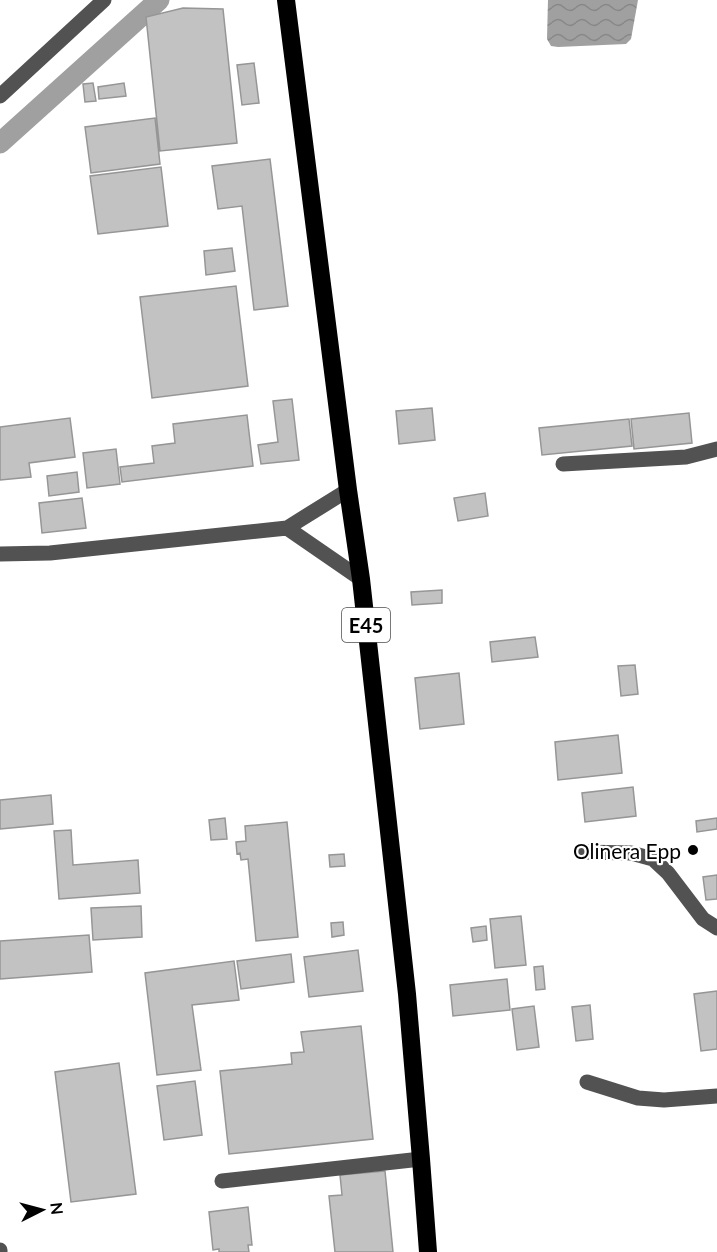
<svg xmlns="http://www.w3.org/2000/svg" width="717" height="1252" font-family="Lato,sans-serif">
	<defs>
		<pattern id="water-waves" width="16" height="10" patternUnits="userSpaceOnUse" patternTransform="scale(1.5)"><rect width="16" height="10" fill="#a0a0a0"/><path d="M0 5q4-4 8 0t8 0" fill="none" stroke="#888"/></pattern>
	</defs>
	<rect width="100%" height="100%" fill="#fff"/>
	<path fill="url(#water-waves)" d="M548,0H638L631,39L626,44L558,47L551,46L547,39Z"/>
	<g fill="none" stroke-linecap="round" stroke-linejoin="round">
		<path stroke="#a0a0a0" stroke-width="21" d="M0,143L159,0"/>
	</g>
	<path fill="#c2c2c2" stroke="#969696" stroke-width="1.5" d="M183,8L223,9L237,143L160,151L146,17Z
		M254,63L259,103L242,105L237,65Z
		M93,83L96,101L85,102L83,84Z
		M124,83L126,96L99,99L98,87Z
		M155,118L160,164L91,173L85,127Z
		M270,159L288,306L254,310L242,206L218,209L212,166Z
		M161,167L168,226L98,234L90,176Z
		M232,248L235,271L206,275L204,251Z
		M236,286L248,386L152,398L140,297Z
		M292,399L299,460L261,464L258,445L278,442L273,401Z
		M432,408L435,440L399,444L396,411Z
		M689,413L692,443L634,449L631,419Z
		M247,415L253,466L122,482L120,467L154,463L152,446L175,443L173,424Z
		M70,418L75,457L29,463L31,477L0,480V427Z
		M629,419L632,446L542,455L539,428Z
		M116,449L120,484L87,488L83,453Z
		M77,472L79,492L49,496L47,476Z
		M485,493L488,516L458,521L454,498Z
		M82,498L86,528L42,533L39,503Z
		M442,590V603L412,605L411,592Z
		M535,637L538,657L492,662L490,642Z
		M635,665L638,694L621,696L618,666Z
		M459,673L464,724L420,729L415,678Z
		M618,735L622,773L558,780L555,742Z
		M633,787L636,816L585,822L582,793Z
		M51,795L53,824L0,829V800Z
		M225,818L227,839L211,840L209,820Z
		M717,818V829L697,832L696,821Z
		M287,822L298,937L256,941L248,859L241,860L240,853L237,854L236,842L246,841L245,826Z
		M71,830L73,865L138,860L140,893L59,899L54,831Z
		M344,854L345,866L330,867L329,855Z
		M717,875V899L706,900L703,877Z
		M141,906L142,937L93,940L91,908Z
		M521,916L526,965L495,968L490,919Z
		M343,922L344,935L332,937L331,923Z
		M486,926L487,940L473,942L471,928Z
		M89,935L92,972L0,979V941Z
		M358,950L363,991L309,997L304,957Z
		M291,954L294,982L241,989L237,961Z
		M234,961L239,1000L192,1005L201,1070L157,1075L145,973Z
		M543,966L545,989L536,990L534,967Z
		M507,979L510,1010L453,1016L450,985Z
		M717,991V1049L701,1051L694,994Z
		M590,1005L593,1039L576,1041L572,1007Z
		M534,1006L539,1047L517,1050L512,1009Z
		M361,1026L373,1139L229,1154L220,1071L292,1064L291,1053L304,1052L301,1032Z
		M119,1063L136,1194L71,1202L55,1072Z
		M195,1081L202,1135L164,1140L157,1086Z
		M385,1171L393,1252H335L329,1196L342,1195L340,1175Z
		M248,1207L252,1245H248L249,1252H219V1249L213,1250L209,1212Z"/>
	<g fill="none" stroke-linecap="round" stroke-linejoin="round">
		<path stroke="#525252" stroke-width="15" d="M0,96L104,0
			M563,464L686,457L717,449
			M287,528L361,579
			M0,554L50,553L287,528L348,490
			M583,852L631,853L653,859L668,873L703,919L717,928
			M587,1082L638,1098L664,1100L717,1096
			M222,1181L421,1159
			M0,1250V1252"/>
		<path stroke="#000" stroke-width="18" d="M286,0L348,490L361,579L407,994L421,1159L428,1252"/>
	</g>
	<circle fill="#000" stroke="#fff" stroke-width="2" cx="693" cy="850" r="6"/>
	<g text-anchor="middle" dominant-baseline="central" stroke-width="4.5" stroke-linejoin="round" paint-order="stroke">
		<rect fill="#fff" stroke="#4c4c4c" stroke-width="1.5" x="342" y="608" width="48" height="34" rx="4.5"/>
		<g font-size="20" font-weight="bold" fill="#000">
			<text x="366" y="625">E45</text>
		</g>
		<g font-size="21" fill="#000" stroke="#fff" text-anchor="end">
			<text x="681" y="850">Olinera Epp</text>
		</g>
	</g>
	<g transform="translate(42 1210) rotate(84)" stroke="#ffffff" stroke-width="4.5" paint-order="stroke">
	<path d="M0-4.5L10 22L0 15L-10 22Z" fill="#000000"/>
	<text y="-9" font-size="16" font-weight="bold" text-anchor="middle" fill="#000000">N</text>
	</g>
</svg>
